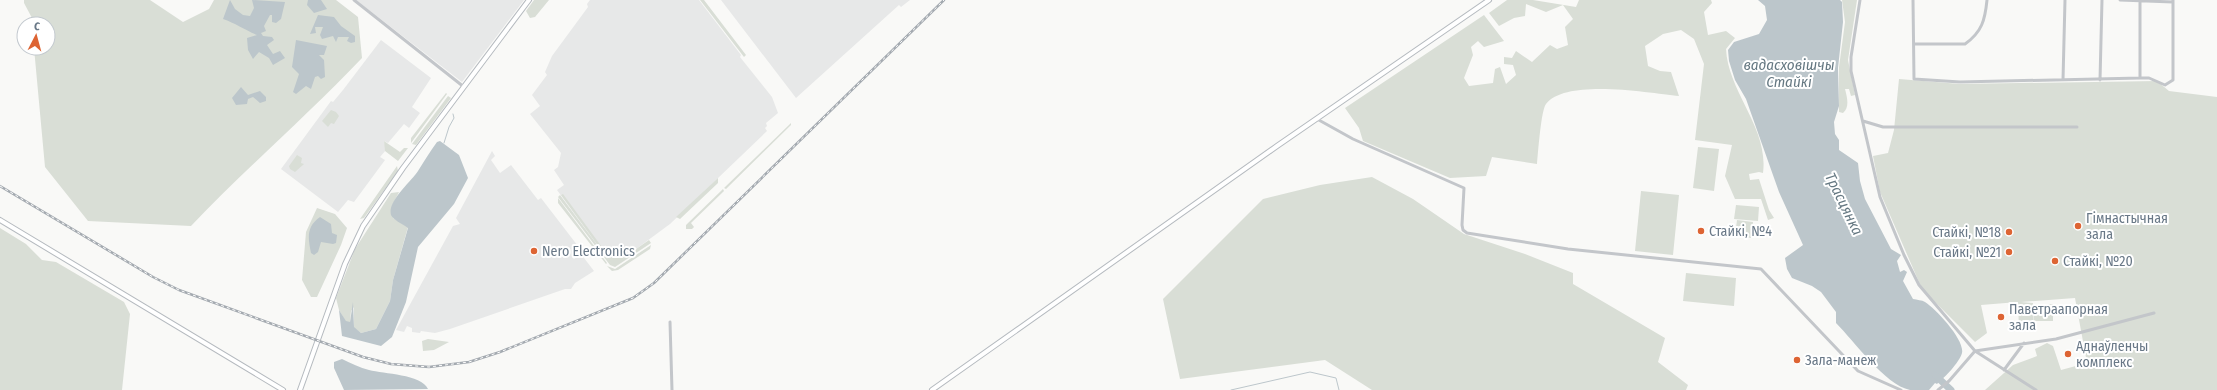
<svg xmlns="http://www.w3.org/2000/svg" width="2217" height="390" font-family="'Fira Sans Condensed',sans-serif">
	<rect width="100%" height="100%" fill="#f9f9f7"/>
	<path fill="#e7e8e8" d="M356,0H524L462,82Z
		M590,0H699L741,55L740,57L772,97L778,113L766,123L767,126L765,128L767,131L670,224L613,266L557,190L564,185L554,170L558,167L561,153L530,114L540,106L532,95L547,75L545,72L552,56L588,7L587,4Z
		M721,0H910L901,7L899,5L796,98Z
		M381,40L431,78L412,107L420,113L409,128L404,124L388,143L384,141L386,150L380,157L385,160L354,202L348,200L338,212L281,169L331,101L333,102L343,90Z
		M492,151L495,156L491,160L500,173L511,165L538,200L541,198L581,250L573,258L574,259L581,254L594,271L575,283L571,289H565L450,329L435,333L421,331L420,333L412,332V328L407,326L404,332L396,330L453,226L460,224L456,218Z"/>
	<path fill="#d9ded6" d="M24,0H150L183,22L209,9L214,0H336L358,17L362,58C307,116 246,168 191,226L88,221L45,167L34,48H48V24H32V18L24,3Z
		M534,0H549L535,17L530,18L526,11Z
		M700,0H704L746,55L744,57Z
		M1507,0H1533L1576,7L1579,0H1711L1712,3L1704,12L1708,35L1726,31L1735,38L1726,49C1728,92 1769,128 1763,173L1759,172L1749,174L1750,180L1759,179L1769,210L1774,218L1768,220L1761,199H1735L1725,176L1732,145L1695,140L1704,64L1694,39L1681,30L1663,34L1645,46L1648,66L1660,71L1671,72L1679,96C1649,93 1566,78 1546,104C1541,110 1538,154 1537,164L1492,157L1486,176L1450,178L1363,141L1359,128L1345,108L1484,15L1504,41L1484,47L1478,41L1471,47L1473,55L1464,78L1469,86L1493,83L1495,69L1500,67L1506,84L1516,75L1513,65L1504,64V57L1512,58L1516,51L1532,62L1550,45L1557,49L1568,45L1565,27L1573,19L1563,5L1546,12L1526,4L1525,16L1514,18L1499,26L1489,13Z
		M1842,0H1857L1848,60L1855,95L1851,96L1849,89H1845C1847,97 1850,107 1843,113L1839,112V67L1845,22Z
		M1899,79L1960,84L2157,81L2169,91L2217,97V390H1985L2013,365L2037,356L2035,349L2047,343L2053,346L2061,370L2087,363L2075,298L2021,302L2033,303L2034,330H2019L2018,302L1981,305L1987,333L1975,342L1922,289L1880,192L1873,156L1888,153L1894,130Z
		M446,93L447,94L411,143V138Z
		M448,96L451,98L416,145L412,144Z
		M331,110L336,112L339,116L334,124L331,123L328,127L322,121Z
		M791,123V125L726,189L724,188Z
		M384,141L400,152L404,148H408L398,161L385,151Z
		M1698,147L1719,149L1714,191L1693,188Z
		M297,155L302,158L301,163L304,164L295,172L290,169L289,166Z
		M397,166L398,171L364,218L360,219Z
		M1372,177L1413,199L1464,234L1525,254L1573,273V284L1665,338L1658,362L1688,385L1686,390H1372L1325,360L1180,379L1163,299L1263,199L1320,185Z
		M718,178V183L680,219L676,217Z
		M723,189L724,191L691,223L694,227L692,229H686V225Z
		M1641,191L1679,195L1673,255L1635,251Z
		M399,192L392,206L393,218L408,227L393,280L390,301L376,329L361,333L354,328V307L351,311L350,322H346L339,310L336,298L355,249L391,193Z
		M563,194L610,258L621,249L626,256L649,240L651,243L615,267L610,265L558,197L560,195L613,266L561,195Z
		M558,198L607,263L606,264L558,203Z
		M1736,205L1759,207L1758,221L1734,219Z
		M317,208L335,214L347,228L341,245L317,297H311L302,280L306,232Z
		M1737,220L1753,222L1751,238L1735,236Z
		M0,228L26,244L42,260L56,262L124,302L130,314L122,390H0Z
		M651,245L650,249L618,270L612,271L607,266L615,269Z
		M1686,273L1736,278L1734,306L1683,301Z
		M2053,304V321H2034V305Z
		M428,339L449,342L434,350L423,351L422,341Z"/>
	<path fill="#bcc6cb" d="M230,0L235,9L243,15L250,16L254,8L252,0L285,2L281,19L276,23L272,22V15H270L264,26L266,31L261,33L263,36L272,37L274,40L267,45L273,54L280,51L285,58L273,65L269,58L259,52L253,59L248,50L247,38L257,35C245,30 235,23 223,19Z
		M308,0H321L327,9L314,13L307,5Z
		M1758,0H1840L1842,2L1843,22L1838,68L1839,106L1834,122L1835,134L1839,140V150L1858,163L1860,181L1865,199L1891,249L1901,255L1897,261L1900,272L1904,270L1907,272L1903,281L1913,299C1917,300 1922,300 1925,302C1936,309 1965,340 1962,353C1959,363 1945,377 1937,384L1935,383L1929,390C1923,390 1916,390 1910,390C1885,385 1854,341 1836,323V312L1821,292L1812,286L1792,278L1787,269L1785,258L1803,245L1779,192L1746,99L1735,80L1729,61L1728,50L1734,42L1759,34L1767,20L1765,6Z
		M318,15L334,17L341,26L355,36V42L351,43L347,41L349,37H338L336,42L333,36L322,39L320,35L323,27H315L316,33L310,34Z
		M296,40L327,46L324,55H319L324,60L325,77L321,79L318,76L315,77L311,89L306,86L296,94L293,92L299,74L292,67Z
		M241,87L248,95L260,91L266,97V101L260,103L253,97L248,99L247,104L236,105L232,98Z
		M440,141L459,155L468,178L454,204L418,247L406,302L392,337L381,346L342,336L339,310L346,321L350,322L353,302L354,327L361,333L376,329L390,301L393,280L408,228C403,224 393,220 391,215C387,201 412,181 418,171C424,161 430,152 437,142Z
		M320,217L331,224L332,233L337,235L336,243L333,244L321,242L318,252L314,255L311,253C308,238 306,227 320,217Z
		M342,359C351,363 360,368 369,370C384,374 421,374 428,389L344,390L334,368V362Z"/>
	<g fill="none" stroke-linecap="round" stroke-linejoin="round">
		<path stroke="#bcc6cb" stroke-width="1" d="M444,143L449,127L454,118L453,114
			M1231,390L1310,372L1336,378L1339,390"/>
		<path stroke="#bcc6cb" stroke-width="7" d="M1935,375L1951,390"/>
		<defs>
			<path id="secondary" d="M0,220L283,390
				M300,390L345,264L363,226L403,168L529,0
				M932,390L1277,146L1489,0"/>
		</defs>
		<use href="#secondary" stroke="#b5babf" stroke-width="6"/>
		<path stroke="#c3c6ca" stroke-width="3" d="M354,0L464,87
			M1860,0L1851,57V71L1880,197L1904,255L1919,285L1975,351L2036,390
			M1913,0L1914,79L1960,82L2140,78V1
			M2120,0L2173,2
			M1914,44H1965C1982,32 1985,20 1987,0
			M2140,78H2149L2165,85L2173,80V0
			M2063,80L2065,0
			M2100,80L2102,0
			M1317,119L1353,139L1464,188L1462,225L1463,230L1467,233L1568,249L1761,269L1858,371L1901,390
			M1863,121L1883,127H2077
			M670,322L672,390
			M2004,370L2024,343
			M1938,390L1949,381L1975,351L2056,339L2154,313"/>
		<use href="#secondary" stroke="#fff" stroke-width="4"/>
		<defs>
			<path id="rail" d="M0,186L153,277L179,290L363,357L391,364L429,367L469,362L500,352L633,298L654,283L944,0"/>
		</defs>
		<use href="#rail" stroke="#a4aab0" stroke-width="2.5"/>
		<use href="#rail" stroke="#fff" stroke-width="1" stroke-dasharray="3" stroke-linecap="butt"/>
	</g>
	<g fill="#dd6433" stroke="#fff" stroke-width="1.5">
		<circle cx="2078" cy="226" r="4"/>
		<circle cx="1701" cy="231" r="4"/>
		<circle cx="2009" cy="232" r="4"/>
		<circle cx="534" cy="251" r="4"/>
		<circle cx="2009" cy="252" r="4"/>
		<circle cx="2055" cy="261" r="4"/>
		<circle cx="2001" cy="317" r="4"/>
		<circle cx="2068" cy="354" r="4"/>
		<circle cx="1797" cy="360" r="4"/>
	</g>
	<g text-anchor="middle" dominant-baseline="central" stroke-width="4" stroke-linejoin="round" paint-order="stroke">
		<g font-size="14" fill="#697887" stroke="#fff" text-anchor="start">
			<text x="2086" y="218">Гімнастычная<tspan x="2086" dy="16">зала</tspan></text>
			<text x="1709" y="231">Стайкі, №4</text>
			<text x="2001" y="232" text-anchor="end">Стайкі, №18</text>
			<text x="542" y="251">Nero Electronics</text>
			<text x="2001" y="252" text-anchor="end">Стайкі, №21</text>
			<text x="2063" y="261">Стайкі, №20</text>
			<text x="2009" y="309">Паветраапорная<tspan x="2009" dy="16">зала</tspan></text>
			<text x="2076" y="346">Аднаўленчы<tspan x="2076" dy="16">комплекс</tspan></text>
			<text x="1805" y="360">Зала-манеж</text>
		</g>
		<g font-size="15" font-style="italic" fill="#657882" stroke="#fff">
			<text x="1789" y="65">вадасховішчы<tspan x="1789" dy="17">Стайкі</tspan></text>
			<text transform="translate(1844 204) rotate(64)">Трасцянка</text>
		</g>
	</g>
	<g transform="translate(36 36) rotate(6)"><circle r="19" fill="#ffffff" stroke="#c3c9cf"/>
	<path d="M0-3L7 15L0 10L-7 15Z" fill="#dd6433"/>
	<text y="-6" font-size="11" font-weight="bold" text-anchor="middle" fill="#697887">С</text>
	</g>
</svg>
